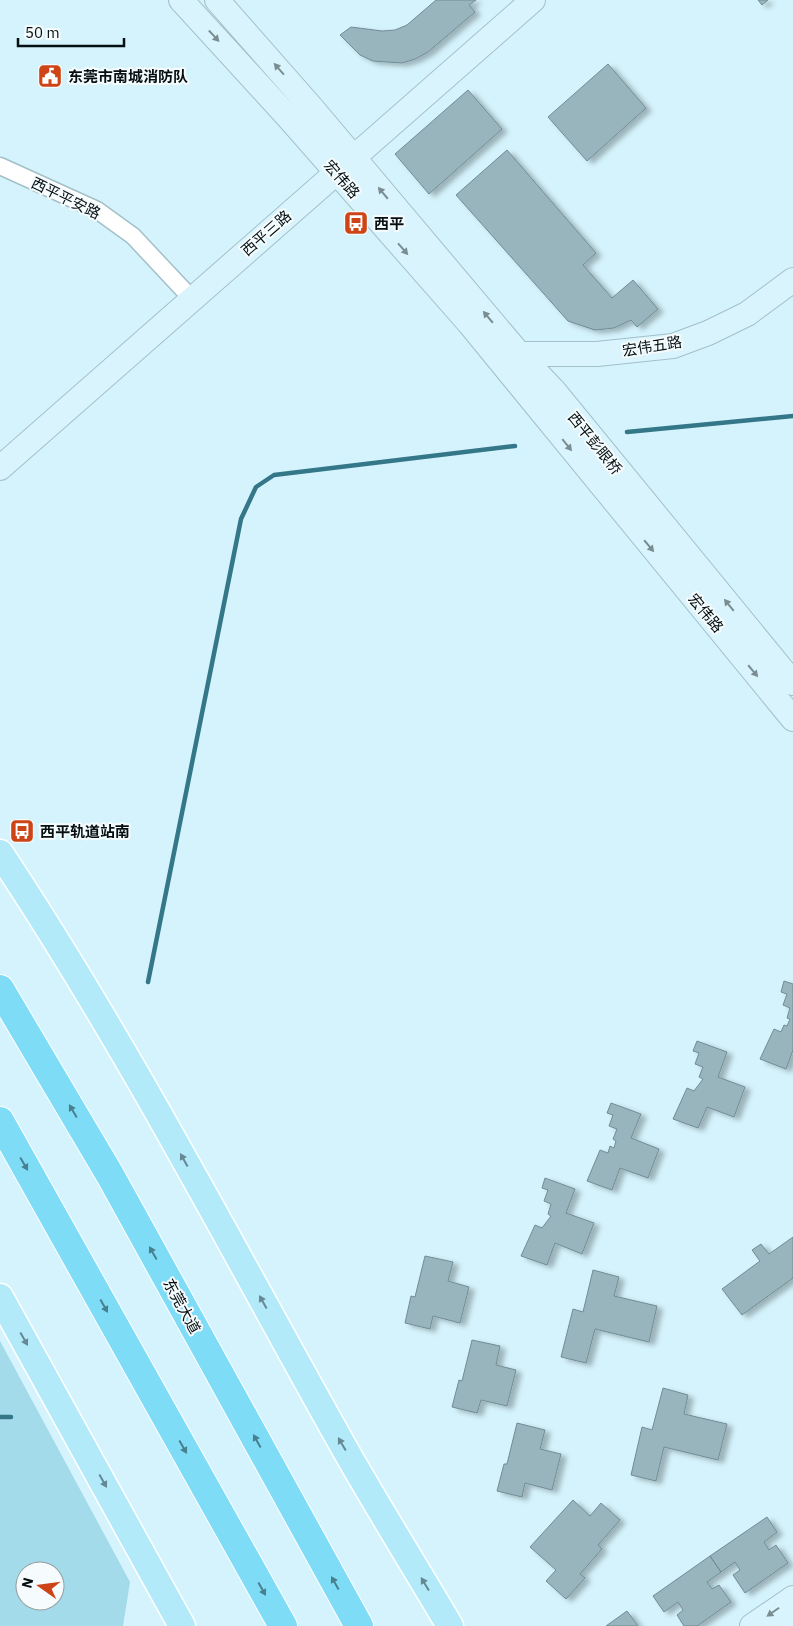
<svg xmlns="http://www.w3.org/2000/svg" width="793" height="1626" font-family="'IBM Plex Sans','Noto Sans SC',sans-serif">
	<defs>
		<filter id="shadow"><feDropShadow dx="5.5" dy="3" stdDeviation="2.5" flood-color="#0004"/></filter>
	</defs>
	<rect width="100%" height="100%" fill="#d5f3fc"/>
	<path fill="#a4dbea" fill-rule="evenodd" d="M0,1341L130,1582L123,1626H0ZM25,1571H55V1601H25Z"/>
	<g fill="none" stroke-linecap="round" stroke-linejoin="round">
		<path stroke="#347788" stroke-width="4.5" d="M627,432L793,416
			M148,982L241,519L256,487L274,475L515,446
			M0,1417H11"/>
	</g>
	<path fill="#98b4bd" stroke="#718c94" filter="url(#shadow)" d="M436,0H476L469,5L475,12L428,52L415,59L402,63L373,61L360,55L340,35L351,27L382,31L395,30L407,25Z
		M758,0H768L762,5Z
		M608,64L646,108L587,161L548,117Z
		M468,90L502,129L429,194L395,154Z
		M507,150L596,253L583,265L612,298L633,280L658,309L637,327L631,320L614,328L595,330L568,321L456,195Z
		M784,981L793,984V1050L786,1069L760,1059L774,1029L781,1032L784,1025L787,1026L790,1019L787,1018L790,1008L783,1005L787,994L781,992Z
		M697,1041L727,1052L718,1077L745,1087L734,1117L707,1107L698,1128L673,1119L687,1088L694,1091L703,1079L699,1077L703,1067L695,1064L699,1053L693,1051Z
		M611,1103L641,1114L631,1138L659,1149L648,1178L620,1168L612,1190L587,1181L600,1150L608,1153L610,1146L614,1148L616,1141L613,1139L617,1129L609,1126L613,1115L607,1113Z
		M545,1178L575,1189L566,1213L594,1223L582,1254L555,1243L547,1265L521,1256L535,1225L542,1228L551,1216L548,1214L551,1204L544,1201L548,1190L542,1188Z
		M793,1237V1278L742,1315L722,1289L760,1261L752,1250L761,1244L769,1254Z
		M425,1256L453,1262L448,1281L469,1287L460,1323L433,1316L430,1329L405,1323L411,1296L415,1297Z
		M593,1270L619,1277L614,1296L657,1306L649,1342L595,1329L586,1363L561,1357L573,1309L583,1312Z
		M472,1340L500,1346L496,1365L516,1370L507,1406L481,1400L477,1413L452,1407L459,1380L462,1381Z
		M663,1388L688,1395L684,1414L727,1424L718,1460L664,1447L656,1481L631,1475L642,1427L652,1430Z
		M517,1423L545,1430L540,1449L561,1454L552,1490L525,1483L522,1497L497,1491L504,1464H507Z
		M573,1500L590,1516L601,1503L620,1520L598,1545L602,1549L580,1574L585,1578L566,1599L546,1581L556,1570L530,1547Z
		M767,1517L777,1532L764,1542L769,1550L776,1545L788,1563L745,1593L733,1575L740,1570L735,1562L721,1572L710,1556Z
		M710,1556L721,1572L707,1582L712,1589L719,1585L731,1602L697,1626H684L677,1615L683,1610L678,1602L664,1612L653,1596Z
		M627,1611L638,1626H606Z"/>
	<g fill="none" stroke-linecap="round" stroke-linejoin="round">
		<defs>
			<path id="street" d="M0,166L97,210L133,236L192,299"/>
			<path id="secondary" d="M181,0L288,117L469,323L793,719
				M217,0L311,107L520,355L555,392L793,683
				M511,354H597L673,346L708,333L747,314L793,280
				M0,468L533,0
				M752,1626L793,1598
				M783,1626L793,1619"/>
			<path id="primary" d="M0,853C126,1043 231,1246 342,1444C377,1506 414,1565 450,1626
				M0,1297L182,1626"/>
			<path id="highway" d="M0,989L110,1175L359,1626
				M0,1121L283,1626"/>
		</defs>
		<use href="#street" stroke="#a3c0c8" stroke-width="19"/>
		<use href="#secondary" stroke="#a3c0c8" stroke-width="26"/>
		<use href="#primary" stroke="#fff" stroke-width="29"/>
		<use href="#highway" stroke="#fff" stroke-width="30"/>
		<use href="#street" stroke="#fff" stroke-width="16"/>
		<use href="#secondary" stroke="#d9f4fc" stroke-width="24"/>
		<use href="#primary" stroke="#b2eafa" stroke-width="26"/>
		<use href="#highway" stroke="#7fdcf6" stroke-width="28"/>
	</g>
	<defs><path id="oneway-solid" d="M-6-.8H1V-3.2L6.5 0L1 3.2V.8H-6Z" transform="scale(1.25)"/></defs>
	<g fill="#7a8d93">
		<use href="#oneway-solid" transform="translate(214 36) rotate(47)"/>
		<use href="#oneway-solid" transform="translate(279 69) rotate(-131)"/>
		<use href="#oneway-solid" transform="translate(383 193) rotate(-130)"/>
		<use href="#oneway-solid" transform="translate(403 249) rotate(49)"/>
		<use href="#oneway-solid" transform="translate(488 317) rotate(-130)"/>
		<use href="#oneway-solid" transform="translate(567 445) rotate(51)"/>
		<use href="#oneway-solid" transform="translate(649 546) rotate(50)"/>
		<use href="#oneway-solid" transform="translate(729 605) rotate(-129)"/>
		<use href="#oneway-solid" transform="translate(753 671) rotate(50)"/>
		<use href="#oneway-solid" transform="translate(773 1612) rotate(145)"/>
	</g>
	<g fill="#498090">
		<use href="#oneway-solid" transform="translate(73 1111) rotate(-120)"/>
		<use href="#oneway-solid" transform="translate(24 1164) rotate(60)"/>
		<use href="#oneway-solid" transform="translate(153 1253) rotate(-119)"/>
		<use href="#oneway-solid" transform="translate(104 1306) rotate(61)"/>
		<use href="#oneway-solid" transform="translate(257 1441) rotate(-119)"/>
		<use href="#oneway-solid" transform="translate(183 1447) rotate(61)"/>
		<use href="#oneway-solid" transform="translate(335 1583) rotate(-119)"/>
		<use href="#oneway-solid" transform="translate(262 1589) rotate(61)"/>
	</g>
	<g fill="#658892">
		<use href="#oneway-solid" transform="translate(184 1160) rotate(-119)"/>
		<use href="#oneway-solid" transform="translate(263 1302) rotate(-119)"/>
		<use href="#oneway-solid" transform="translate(24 1339) rotate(61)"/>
		<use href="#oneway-solid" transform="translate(342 1444) rotate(-120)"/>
		<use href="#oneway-solid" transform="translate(103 1481) rotate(61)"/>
		<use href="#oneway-solid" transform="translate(425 1584) rotate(-121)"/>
	</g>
	<defs>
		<symbol id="civic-square" viewBox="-11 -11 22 22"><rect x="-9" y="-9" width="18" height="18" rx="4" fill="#cd4517" stroke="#f6fcfd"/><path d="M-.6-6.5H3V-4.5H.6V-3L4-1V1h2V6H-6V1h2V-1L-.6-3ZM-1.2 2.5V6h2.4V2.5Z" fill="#fff"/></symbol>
		<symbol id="bus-square" viewBox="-11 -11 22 22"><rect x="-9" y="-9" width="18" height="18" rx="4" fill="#cd4517" stroke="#f6fcfd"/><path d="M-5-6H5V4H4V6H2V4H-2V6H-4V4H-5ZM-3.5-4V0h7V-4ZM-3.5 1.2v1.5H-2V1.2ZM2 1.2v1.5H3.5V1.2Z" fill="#fff"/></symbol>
	</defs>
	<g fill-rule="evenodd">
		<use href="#civic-square" x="36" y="62" width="28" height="28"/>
		<use href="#bus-square" x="342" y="209" width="28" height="28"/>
		<use href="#bus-square" x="8" y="817" width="28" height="28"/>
	</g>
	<g text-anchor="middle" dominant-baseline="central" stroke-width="4" stroke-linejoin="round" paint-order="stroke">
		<g font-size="15" font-weight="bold" fill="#061013" stroke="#f6fcfd" text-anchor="start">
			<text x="68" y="76">东莞市南城消防队</text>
			<text x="374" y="223">西平</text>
			<text x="40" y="831">西平轨道站南</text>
		</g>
		<g font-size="15" fill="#061013" stroke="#f6fcfd">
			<text transform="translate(342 179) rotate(49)">宏伟路</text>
			<text transform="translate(66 198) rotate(26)">西平平安路</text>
			<text transform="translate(266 233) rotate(-41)">西平三路</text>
			<text transform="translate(652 346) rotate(-9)">宏伟五路</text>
			<text transform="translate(595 443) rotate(51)">西平彭眼桥</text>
			<text transform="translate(706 613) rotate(50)">宏伟路</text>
			<text transform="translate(182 1306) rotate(61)">东莞大道</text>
		</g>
	</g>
	<g transform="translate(40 1586) rotate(284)"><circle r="24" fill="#f6fcfd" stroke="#969e9f"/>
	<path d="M0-4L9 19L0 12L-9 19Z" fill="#cd4517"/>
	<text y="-8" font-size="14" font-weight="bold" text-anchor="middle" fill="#061013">N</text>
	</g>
	<path d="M18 38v8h106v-8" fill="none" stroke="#061013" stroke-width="2.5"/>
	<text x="25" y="38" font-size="15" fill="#061013" stroke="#f6fcfd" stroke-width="4" paint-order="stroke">50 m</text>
</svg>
